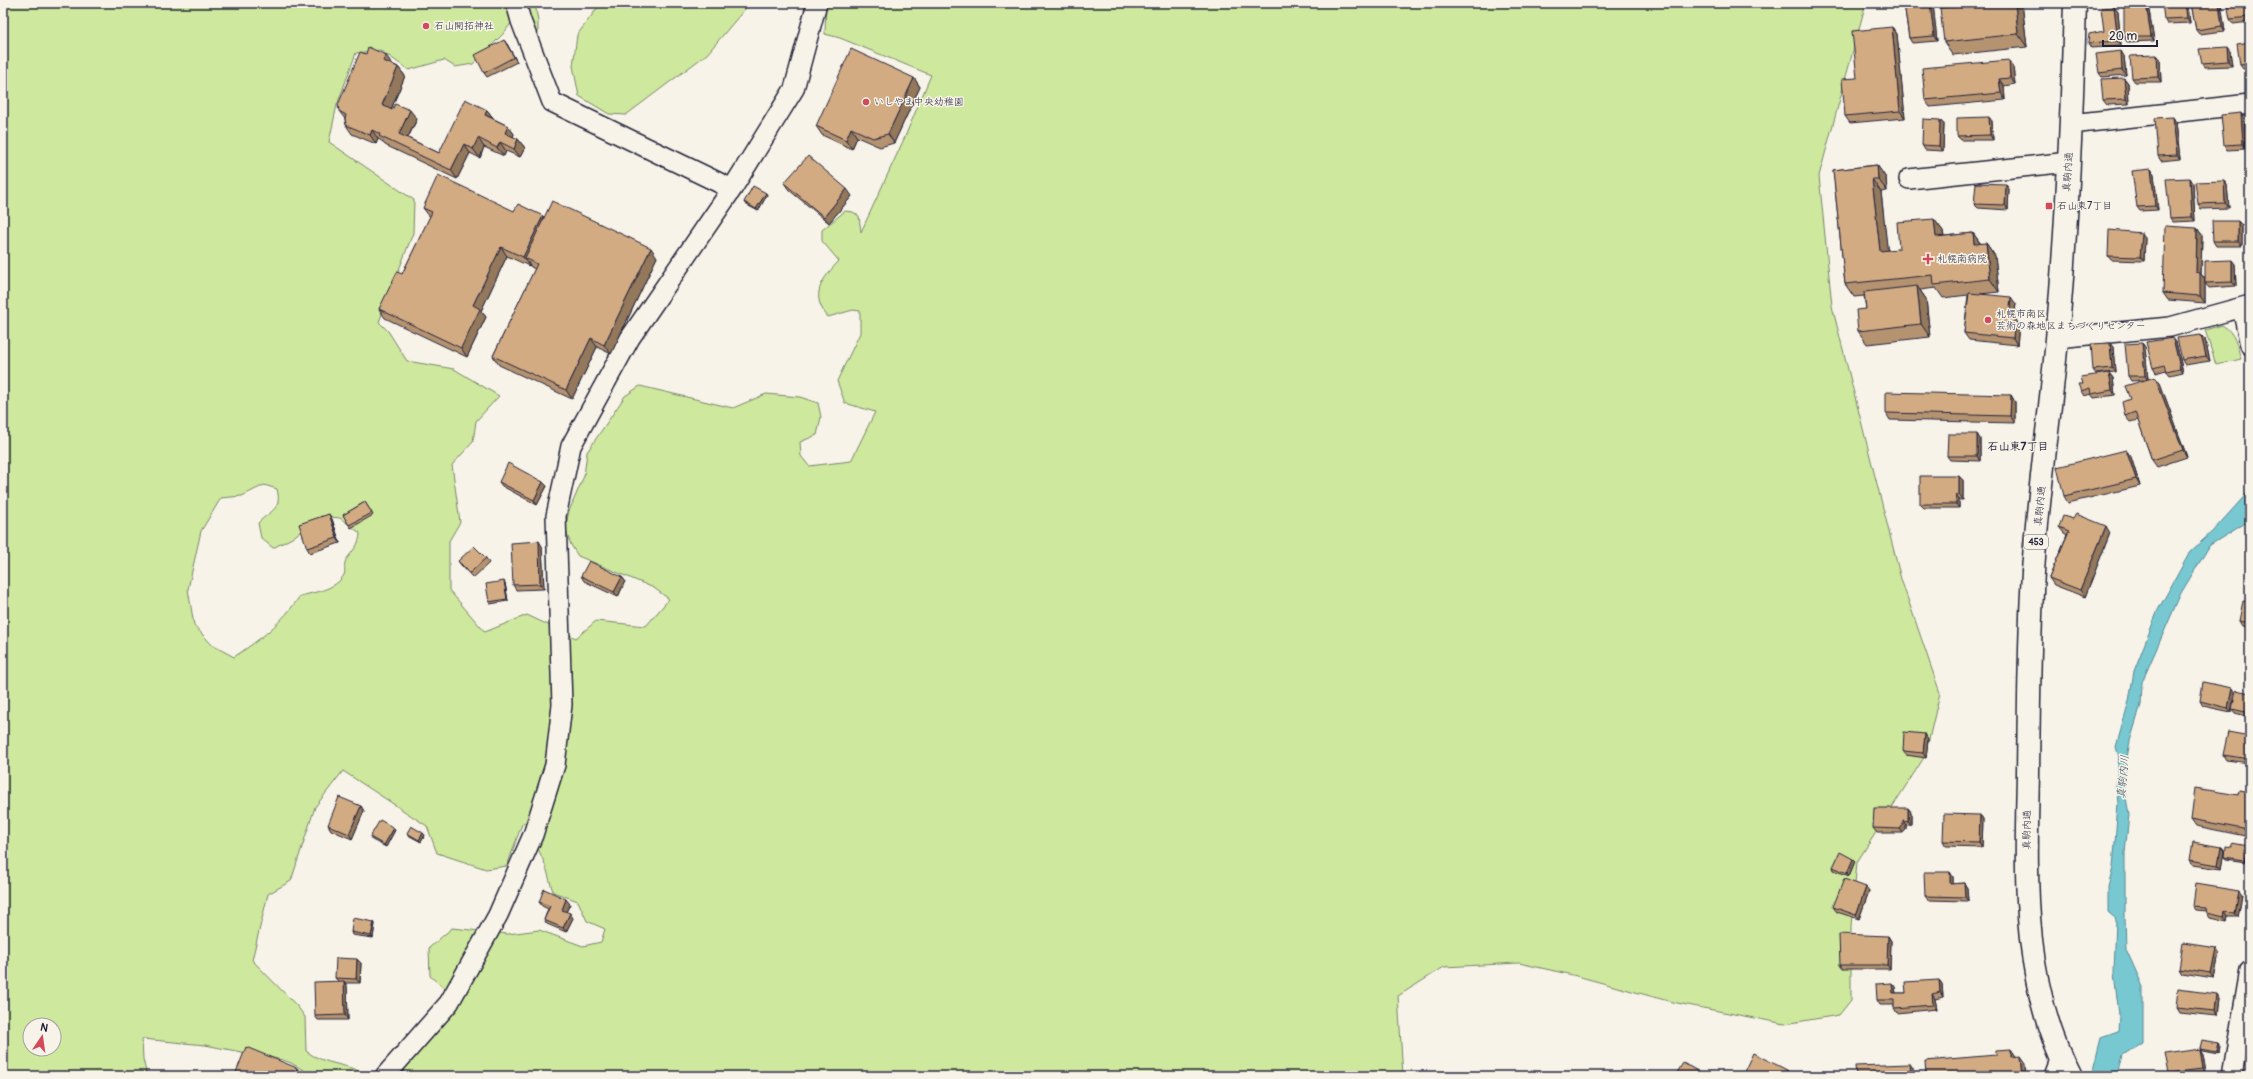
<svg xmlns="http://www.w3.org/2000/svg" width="2253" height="1079" font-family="Pangolin,'Klee One',sans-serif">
	<rect width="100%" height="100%" fill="#f7f3e8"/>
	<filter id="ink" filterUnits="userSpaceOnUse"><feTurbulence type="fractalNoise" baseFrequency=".025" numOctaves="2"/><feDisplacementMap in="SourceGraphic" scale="8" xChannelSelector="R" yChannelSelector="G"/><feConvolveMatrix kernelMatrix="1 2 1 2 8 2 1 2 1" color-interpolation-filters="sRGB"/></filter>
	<g filter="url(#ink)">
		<path fill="#cee89d" stroke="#78856c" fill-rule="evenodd" d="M3,3H535L538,21V42L512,22L503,34L473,64L455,67L444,60L409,70L380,50L356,53L337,105L329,142L414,200L413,233L379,322L388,331L407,361L454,369L499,396L476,421L473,442L452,465L460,522L449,541V590L485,632L527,615L576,638L596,621L646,626L669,599L654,588L578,556L571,545L565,529L569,511L584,476L587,452L625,396L640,386L733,408L766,394L800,397L818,403L821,417L817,435L800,442L801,456L809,466L851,461L875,412L845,403L837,381L860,333V311L853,310L828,317C809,295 822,279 839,261L822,241V230L845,211L853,212L859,216L861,232L904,139L931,75L840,38L825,34L826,3H1866L1819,176L1832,306L1901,579L1940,693L1925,756L1857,862L1851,926V1000L1839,1015L1785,1024L1672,1002L1577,976L1519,963L1444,967L1398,996L1403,1076H391L448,1020L459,1001L430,976L429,948L452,928L508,934L539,930L583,946L601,942L605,929L587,921L578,901L553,892L546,867L537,846L546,815L522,824L507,866L486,869L437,853L427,826L343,771L315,807L291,881L268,894L252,960L297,1006L305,1017L306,1051C325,1066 351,1063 367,1076H314L291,1063L283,1060L205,1045L142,1039L143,1059L147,1076H3ZM264,485L277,489C282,510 272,509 258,523L261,538L273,548L292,538L321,516L340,518L360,533C360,545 352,551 346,560C343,565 346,570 344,575C335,590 315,592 300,596C281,624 262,638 234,657L212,645L194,625L188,589L201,531L221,498L242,496ZM30,1025H54V1049H30Z
			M601,3H750L707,54L626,115L609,114L579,96L573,66L577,35Z
			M2222,325C2235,332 2237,346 2241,359L2216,365L2205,330Z"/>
		<path fill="#78c8d1" stroke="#568695" d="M2250,490V518L2244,524L2210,545L2181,593L2142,682L2141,705L2130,741L2125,769V792L2129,815L2125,853V917L2126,949L2143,987V1042L2123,1055L2118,1076H2093V1069L2101,1037L2118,1031L2119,1015L2114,972L2116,919L2108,912V887L2113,868L2118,803L2116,786L2119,757L2116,747L2129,701L2134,671L2158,610L2190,552L2213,531Z"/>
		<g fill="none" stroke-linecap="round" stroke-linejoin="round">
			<defs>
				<path id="minor" d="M516,3L521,21L552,102L732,189
					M2071,124L2250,104
					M1909,179L2069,162
					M2242,308L2250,345
					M2057,338L2170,327L2250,305
					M385,1076L449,1003L498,915L533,835L555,765L562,705L556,516L571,446L630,338L732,189L794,89L817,3
					M2055,1076L2061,1060
					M2232,1076L2250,970"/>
				<path id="highway" d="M2070,1076C2021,983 2026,875 2028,773C2029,706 2029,639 2033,572C2038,494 2050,417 2057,339C2067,228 2072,115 2075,3"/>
			</defs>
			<use href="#minor" stroke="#22223b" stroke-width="22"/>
			<use href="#highway" stroke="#22223b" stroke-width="25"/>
			<use href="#minor" stroke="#f7f3e8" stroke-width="19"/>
			<use href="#highway" stroke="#f7f3e8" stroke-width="22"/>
		</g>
		<path fill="#b59371" stroke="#22223b" d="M1904,3H1932L1933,4L1937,41L1912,43L1909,38Z
			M2022,3L2027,47L1953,55L1944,42Z
			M2131,3H2147L2148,4L2154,41L2127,42L2124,37L2131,8Z
			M2191,3H2221L2225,31L2199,34L2196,30Z
			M2250,3V22L2233,24L2230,19Z
			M2188,5L2190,23L2167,24L2164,19Z
			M2114,7L2118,12L2121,46L2091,48L2088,43L2104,31Z
			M1892,27L1897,34L1905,118L1850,123L1845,116L1857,78Z
			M2250,42V69H2243L2240,65Z
			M507,44L517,62L487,77L484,73Z
			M2230,51L2232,66L2205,67L2202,63Z
			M2157,55L2160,59L2161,82H2135L2132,78Z
			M2124,56L2126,75L2102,77L2099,73Z
			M392,64L398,67L405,76L391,109L417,119L408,138L439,153L487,110L494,119L508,126L514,134L513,137L518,139L525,148L520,157L506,151L504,156L484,147L480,158L470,153L457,179L385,145L382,141L378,139L376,144L352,134L346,125L345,119L339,111Z
			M2013,67L2015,84L2004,86L2005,100L1930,107L1925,100Z
			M914,78L920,87L894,143L880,147L857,137L852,149L822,135L816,126Z
			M2124,78L2128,83L2129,104L2107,105L2103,100Z
			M2244,118L2246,149L2227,150L2224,145Z
			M1992,121L1993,140H1961L1957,136Z
			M2176,122L2180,159L2161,161L2158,156Z
			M1944,124L1943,151L1925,150L1922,145Z
			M1877,165L1886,178L1887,191L1881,192L1887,250L1899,249L1934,219L1943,231L1944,236L1973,233L1981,244L1986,243L1995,256L1999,292L1980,294L2016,304L2014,318L2019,325L2017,345L1969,340L1964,333L1968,295L1943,298L1936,288L1920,290L1926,299L1930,337L1867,344L1858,331L1866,309L1864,296L1854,297L1845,284L1833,170Z
			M2151,169L2154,174L2158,210L2140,211L2137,207Z
			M2190,178L2193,183L2195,221L2173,222L2170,218Z
			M2224,181L2227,185L2229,208L2201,209L2198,204Z
			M784,183L852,196L829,223L789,190Z
			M2009,189L2008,210L1978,208L1974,204Z
			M767,195L758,211L745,204L744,202Z
			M423,208L514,211L543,216L544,218L657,257L611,354L597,347L572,399L499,365L493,356L535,269L531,267L530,265L529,266L507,256L481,311L486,317L467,357L385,318L379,309L402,274L430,217Z
			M2238,221L2242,225V246H2216L2213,241Z
			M2197,228L2202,235L2201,274L2205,279V303L2168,300L2163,293Z
			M2145,237L2144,261L2111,260L2108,256Z
			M2235,264L2236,286L2209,288L2205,283Z
			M2201,335L2205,339L2210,361L2185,365L2182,360Z
			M2176,342L2183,372L2170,375L2166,370L2156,373L2153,368Z
			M2142,343L2145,347L2148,379L2160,383L2187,457L2157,467L2152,460L2138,420L2130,422L2125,416L2130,399L2144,380L2131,381L2128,376Z
			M2113,347L2115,372L2096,374L2093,370Z
			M2109,373L2113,378L2115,395L2094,398L2091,394L2084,396L2081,391L2083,384Z
			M2011,395L2015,402V423L1890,420L1886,413Z
			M1977,434L1980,439V461L1950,460L1947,456Z
			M2126,450L2131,457L2140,486L2068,503L2064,496Z
			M1959,476L1963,480V500H1959V508H1924L1920,504Z
			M499,482H543L547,486L537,505L502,486Z
			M365,502L373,515L351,528L343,515Z
			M332,519L340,543L310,553L307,548Z
			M2073,519L2110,533L2085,597L2054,585L2049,578L2067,535L2064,533L2059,527Z
			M542,546L544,589L516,590L513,585Z
			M486,558L489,563L473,578L461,565L458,561Z
			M581,576L622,577L625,581L618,597L584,581Z
			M505,583L508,601L490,604L489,602Z
			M2250,602V627L2242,626L2239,621Z
			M2235,693L2231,712L2203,706L2200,701Z
			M2250,693V717L2235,713L2232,709Z
			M1925,734L1928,739L1926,758L1906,755L1903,751Z
			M2250,736V763L2226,760L2223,755Z
			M2250,792V837L2196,826L2191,819L2238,795Z
			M361,806L364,811L352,839L331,830L328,825Z
			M1908,808L1911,812V825H1906V830L1903,833H1877L1873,828Z
			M1980,815L1983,819L1982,847L1946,846L1943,841Z
			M395,830L386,847L372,840L370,837Z
			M407,833L425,835L421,842L408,835Z
			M2248,846L2247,862L2226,859L2224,857L2232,847Z
			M2221,847L2224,851L2221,869L2193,865L2190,860Z
			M1853,859L1855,861L1849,876L1834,870L1833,867Z
			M1950,872L1953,877V884L1964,883L1967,888L1968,901L1928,900L1925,896Z
			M1866,887L1869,891L1859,919L1837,912L1833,907Z
			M2242,895L2238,916H2228L2227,922L2210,918L2207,913V911L2196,910L2193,906Z
			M539,902L570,904L566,912L573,918L566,932L547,924L544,920L548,909L542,906Z
			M374,922L375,924L373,938L352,935L351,932Z
			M1888,936L1891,941L1890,969H1843L1840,965Z
			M2219,953L2214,978L2182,973L2179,968Z
			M361,963L360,983H345L347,986L348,1020H318L315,1016L338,981L335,978Z
			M1939,980L1942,984L1943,997L1935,999L1937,1009L1897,1013L1894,1008V1005H1880L1877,1000L1892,983L1895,987L1896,993H1906Z
			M2219,999L2217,1016L2179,1012L2176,1007Z
			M2218,1043L2219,1045L2218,1053L2202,1050L2200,1048Z
			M2200,1049L2203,1054L2206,1072L2177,1076H2172L2169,1072Z"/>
		<path fill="#93785c" stroke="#22223b" d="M1930,3H1932L1933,4L1937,41L1934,36Z
			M2015,3H2022L2027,47L2018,34Z
			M2146,3H2147L2148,4L2154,41L2151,37Z
			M2185,3H2187L2188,5L2190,23L2187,18Z
			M2219,3H2221L2225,31L2222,26Z
			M2114,7L2118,12L2121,46L2118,41Z
			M1892,27L1897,34L1905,118L1900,111Z
			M504,40L507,44L517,62L514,57Z
			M2227,47L2230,51L2232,66L2228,61Z
			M2121,51L2124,56L2126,75L2122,70Z
			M386,55L392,64L390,70L383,61Z
			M2157,55L2160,59L2161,82L2158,77Z
			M2009,60L2013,67L2015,84L2010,78Z
			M398,67L405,76L389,114L382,105Z
			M914,78L920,87L894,143L888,134Z
			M2124,78L2128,83L2129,104L2126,99Z
			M1999,79L2004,86L2005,100L2001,93Z
			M410,110L417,119L405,143L399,134Z
			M487,110L494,119L485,115Z
			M2241,113L2244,118L2246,149L2243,144Z
			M1989,117L1992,121L1993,140L1990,135Z
			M2173,117L2176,122L2180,159L2177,155Z
			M1940,120L1944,124L1943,151L1939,146Z
			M508,126L514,134L511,142L505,133Z
			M851,128L857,137L852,149L846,140Z
			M372,130L378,139L376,144L370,135Z
			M478,138L484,147L480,158L473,149Z
			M518,139L525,148L520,157L514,149Z
			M500,142L506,151L504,156L497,148Z
			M464,144L470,153L457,179L451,170Z
			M1877,165L1886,178L1887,191L1878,179Z
			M2151,169L2154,174L2158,210L2155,206Z
			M2190,178L2193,183L2195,221L2192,217Z
			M1872,179L1881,192L1889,263L1880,251Z
			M2224,181L2227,185L2229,208L2225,203Z
			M2006,184L2009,189L2008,210L2005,205Z
			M847,189L852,196L829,223L824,217Z
			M766,193L767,195L758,211L756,209Z
			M543,216L549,225L525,258L530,265L529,266L523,257Z
			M1934,219L1943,231L1945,249L1936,237Z
			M2238,221L2242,225V246L2238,241Z
			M2197,228L2202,235L2201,274L2205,279V303L2200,296L2196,272Z
			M1973,233L1982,246L1974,244Z
			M2142,233L2145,237L2144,261L2140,257Z
			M1986,243L1995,256L1999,292L1990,279Z
			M501,247L507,256L481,311L486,317L467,357L461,348L473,305Z
			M651,248L657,257L611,354L604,345Z
			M2232,260L2235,264L2236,286L2232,282Z
			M1917,286L1926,299L1930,337L1921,324Z
			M2011,297L2016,304L2013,324L2009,318Z
			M2015,318L2019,325L2017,345L2013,338Z
			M2201,335L2205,339L2210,361L2206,356Z
			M591,338L597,347L572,399L566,390Z
			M2173,338L2176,342L2183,372L2180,368Z
			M2110,343L2113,347L2115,372L2112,368Z
			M2142,343L2145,347L2148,380L2145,376Z
			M2109,373L2113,378L2115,395L2112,390Z
			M2155,377L2160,383L2187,457L2183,450Z
			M2011,395L2015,402V423L2010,416Z
			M1977,434L1980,439V461L1977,456Z
			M2126,450L2131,457L2140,486L2136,479Z
			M1959,476L1963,480V500L1959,495Z
			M543,482L547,486L537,505L534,500Z
			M1956,495L1959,500V508L1956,504Z
			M329,514L332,519L340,543L337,538Z
			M2106,526L2110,533L2085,597L2080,590Z
			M539,541L542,546L544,589L540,584Z
			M622,577L625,581L618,597L614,592Z
			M504,581L505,583L508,601L507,599Z
			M2232,688L2235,693L2231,712L2228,708Z
			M1925,734L1928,739L1926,758L1923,753Z
			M361,806L364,811L352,839L349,834Z
			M1908,808L1911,812V825L1908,821Z
			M1980,815L1983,819L1982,847L1979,842Z
			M2250,817V834L2248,830Z
			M1903,820L1906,825V830L1903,833L1900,829Z
			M394,828L395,830L386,847L384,845Z
			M423,833L425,835L421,842L419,840Z
			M2248,846L2250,848L2247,862L2245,860Z
			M2221,847L2224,851L2221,869L2218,865Z
			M1853,859L1855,861L1849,876L1847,873Z
			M1950,872L1953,877V888L1950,884Z
			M1964,883L1967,888L1968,901L1965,897Z
			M1866,887L1869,891L1859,919L1856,915Z
			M2239,891L2242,895L2238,916L2235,912Z
			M566,899L570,904L565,914L562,910Z
			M2225,911L2228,916L2227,922L2224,917Z
			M570,913L573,918L566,932L563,928Z
			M374,922L375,924L373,938L371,936Z
			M1888,936L1891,941L1890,969L1887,965Z
			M2216,948L2219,953L2214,978L2211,973Z
			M357,959L361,963L360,983L356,979Z
			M1939,980L1942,984L1943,997L1940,992Z
			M344,981L347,986L348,1020L345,1015Z
			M1892,983L1895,987L1896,998L1893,993Z
			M1932,994L1935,999L1937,1009L1933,1005Z
			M2216,994L2219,999L2217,1016L2214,1011Z
			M2218,1043L2219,1045L2218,1053L2216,1051Z
			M2011,1049L2016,1056L2011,1057Z
			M2200,1049L2203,1054L2206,1072L2203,1068Z
			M2020,1056L2025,1063L2026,1076H2022Z
			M1910,1064L1913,1068L1914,1076H1911Z
			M297,1068L300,1072L299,1076H294Z
			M1787,1070L1790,1074L1789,1076H1784Z"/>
		<path fill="#d2ab83" stroke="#22223b" d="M1904,3H1930L1934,36L1909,38Z
			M1962,3H2015L2018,34L1944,42L1940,8L1963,6Z
			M2131,3H2146L2151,37H2124V8H2131Z
			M2162,3H2185L2187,18L2164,19Z
			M2191,3H2219L2222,26L2196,30Z
			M2227,3H2250V17L2230,19Z
			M2114,7L2118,41L2088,43L2089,34L2104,31L2101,8Z
			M1892,27L1900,111L1845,116L1842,79L1857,78L1852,31Z
			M504,40L514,57L484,73L475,55Z
			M2250,42V64L2240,65L2237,44Z
			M368,47L386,55L383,61L398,67L382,105L392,110L395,104L410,110L399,134L439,153L465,99L487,110L485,115L508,126L505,133L518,139L514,149L500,142L497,148L478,138L473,149L464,144L451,170L379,136L380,134L372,130L370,135L346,125L345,119L346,115L339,111L338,105L360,52L366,54Z
			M2227,47L2228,61L2202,63L2199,49Z
			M851,49L914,78L888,134L873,138L851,128L846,140L816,126Z
			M2121,51L2122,70L2099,73L2096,54Z
			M2157,55L2158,77L2132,78L2130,56Z
			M2009,60L2010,78L1999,79L2001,93L1925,100L1922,68Z
			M2124,78L2126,99L2103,100L2101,79Z
			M2241,113L2243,144L2224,145L2221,115Z
			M1989,117L1990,135L1957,136V118Z
			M2173,117L2177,155L2158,156L2155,118Z
			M1923,119L1940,120L1939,146L1922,145Z
			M808,156L847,189L824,217L784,183Z
			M1877,165L1878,179H1872L1880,251L1899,249L1897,222L1934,219L1936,237L1973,233L1974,244L1986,243L1990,279L1934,285L1933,275L1845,284L1833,170Z
			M2151,169L2155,206L2137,207L2132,171Z
			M438,175L514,211L518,204L543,216L523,257L501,247L473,305L480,309L461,348L379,309L397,272L402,274L432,212L423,208Z
			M2190,178L2192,217L2170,218L2166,179Z
			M2224,181L2225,203L2198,204L2195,182Z
			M1976,183L2006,184L2005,205L1974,204Z
			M753,186L766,193L756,209L744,202Z
			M552,201L651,248L604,345L591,338L566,390L493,356L537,264L525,258Z
			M2212,221H2238V241H2213Z
			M2165,226L2197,228L2196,272L2200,273V296L2163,293Z
			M2109,230L2142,233L2140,257L2108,256Z
			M2232,260V282L2205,283V261Z
			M1917,286L1921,324L1858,331L1856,310L1866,309L1864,292Z
			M1969,293L2011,297L2009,318H2015L2013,338L1964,333Z
			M2201,335L2206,356L2182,360L2177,338Z
			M2173,338L2180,368L2166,371L2164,365L2153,368L2146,342Z
			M2110,343L2112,368L2093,370L2091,344Z
			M2142,343L2145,376H2128L2125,344Z
			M2109,373L2112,390L2091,394L2090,388L2081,391L2078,384H2083L2081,377Z
			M2155,377L2183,450L2152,460L2135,412L2125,416L2122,402L2130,399L2125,386Z
			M1886,392L2011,395L2010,416L1886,413Z
			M1948,434H1977V456H1947Z
			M2126,450L2136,479L2064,496L2057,467Z
			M508,463L543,482L534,500L499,482Z
			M1920,476H1959V495H1956V504H1920Z
			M365,502L372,513L349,525L343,515Z
			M329,514L337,538L307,548L299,524Z
			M2076,514L2106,526L2080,590L2049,578L2069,531L2059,527L2063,516L2073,519Z
			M539,541L540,584L513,585L511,543Z
			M474,546L486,558L470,573L458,561Z
			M589,561L622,577L614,592L581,576Z
			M504,581L507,599L489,602L486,584Z
			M2243,601L2250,602V623L2239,621Z
			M2203,682L2232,688L2228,708L2200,701Z
			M2236,690L2250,693V713L2232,709Z
			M1904,732L1925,734L1923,753L1903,751Z
			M2228,732L2250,736V759L2223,755Z
			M2195,788L2238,795L2239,790L2250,792V817L2248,830L2191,819Z
			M339,797L361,806L349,834L328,825Z
			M1874,808H1908V821L1903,820V825L1900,829L1873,828Z
			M1944,814L1980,815L1979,842L1943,841Z
			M380,820L394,828L384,845L370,837Z
			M411,826L423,833L419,840L407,833Z
			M2193,842L2221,847L2218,865L2190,860Z
			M2232,843L2248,846L2245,860L2224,857L2225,846L2232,847Z
			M1840,852L1853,859L1847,873L1833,867Z
			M1924,872H1950V884L1964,883L1965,897L1925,896Z
			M1844,879L1866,887L1856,915L1833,907Z
			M2196,884L2239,891L2235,912L2225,911L2224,917L2207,913L2206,907L2193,906Z
			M544,889L566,899L562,910L570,913L563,928L544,920L550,906L539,902Z
			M353,918L374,922L371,936L351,932Z
			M1839,934L1888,936L1887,965H1840Z
			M2183,943L2216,948L2211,973L2179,968Z
			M336,958L357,959L356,979L335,978Z
			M1939,980L1940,992L1932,994L1933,1005L1894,1008V1000H1877L1876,984L1892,983L1893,993H1906L1905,982Z
			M344,981L345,1015L315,1016L314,982Z
			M2178,989L2216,994L2214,1011L2176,1007Z
			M2202,1040L2218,1043L2216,1051L2200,1048Z
			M246,1047L297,1068L294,1076H237L235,1075Z
			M2011,1049V1057L2020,1056L2022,1076H1926L1925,1061L1996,1055V1050Z
			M2200,1049L2203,1068L2169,1072L2165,1054Z
			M1753,1053L1787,1070L1784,1076H1742Z
			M1683,1063L1707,1076H1675Z
			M1910,1064L1911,1076H1856L1855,1066Z"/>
	</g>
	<g fill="#d1495b" stroke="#f7f3e8" stroke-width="1.5">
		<circle cx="426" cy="26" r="4"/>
		<circle cx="866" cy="102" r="4"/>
		<rect x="2045" y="202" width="8" height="8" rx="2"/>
		<path d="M1926 253h4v4h4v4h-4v4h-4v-4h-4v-4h4z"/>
		<circle cx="1988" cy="320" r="4"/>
	</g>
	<g text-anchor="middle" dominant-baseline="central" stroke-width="3" stroke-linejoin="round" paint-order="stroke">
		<rect fill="#f7f3e8" stroke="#62616f" stroke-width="1" x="2024" y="535" width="24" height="14" rx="3"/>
		<g font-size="9" font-weight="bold" fill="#22223b">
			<text x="2036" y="542">453</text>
		</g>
		<g font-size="10" fill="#22223b" stroke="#f7f3e8" text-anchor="start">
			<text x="434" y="26">石山開拓神社</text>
			<text x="874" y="102">いしやま中央幼稚園</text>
			<text x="2057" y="206">石山東7丁目</text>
			<text x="1937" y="259">札幌南病院</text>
			<text x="1996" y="314">札幌市南区<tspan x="1996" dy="12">芸術の森地区まちづくりセンター</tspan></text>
		</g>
		<g font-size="10" fill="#22223b" stroke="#f7f3e8">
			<text transform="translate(2068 172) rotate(-86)">真駒内通</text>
			<text transform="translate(2040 506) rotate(-84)">真駒内通</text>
			<text transform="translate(2027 830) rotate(-89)">真駒内通</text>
		</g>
		<g font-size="11" font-weight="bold" fill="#22223b" stroke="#f7f3e8">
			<text x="2018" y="446">石山東7丁目</text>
		</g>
		<g font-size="11" font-style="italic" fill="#3c5468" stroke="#f7f3e8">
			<text transform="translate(2123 777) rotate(-85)">真駒内川</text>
		</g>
	</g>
	<rect width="2253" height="1079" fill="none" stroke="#f7f3e8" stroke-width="16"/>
	<rect x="8" y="8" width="2237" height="1063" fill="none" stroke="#22223b" stroke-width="1.5" filter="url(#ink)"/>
	<g transform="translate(42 1037) rotate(13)"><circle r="19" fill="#f7f3e8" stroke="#a29fa3"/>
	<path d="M0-3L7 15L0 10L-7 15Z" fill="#d1495b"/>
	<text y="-6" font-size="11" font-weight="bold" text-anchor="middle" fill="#22223b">N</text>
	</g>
	<path d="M2103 40v6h54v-6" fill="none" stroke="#22223b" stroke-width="2"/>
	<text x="2109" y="40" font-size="12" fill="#22223b" stroke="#f7f3e8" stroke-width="3" paint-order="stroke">20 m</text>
</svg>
